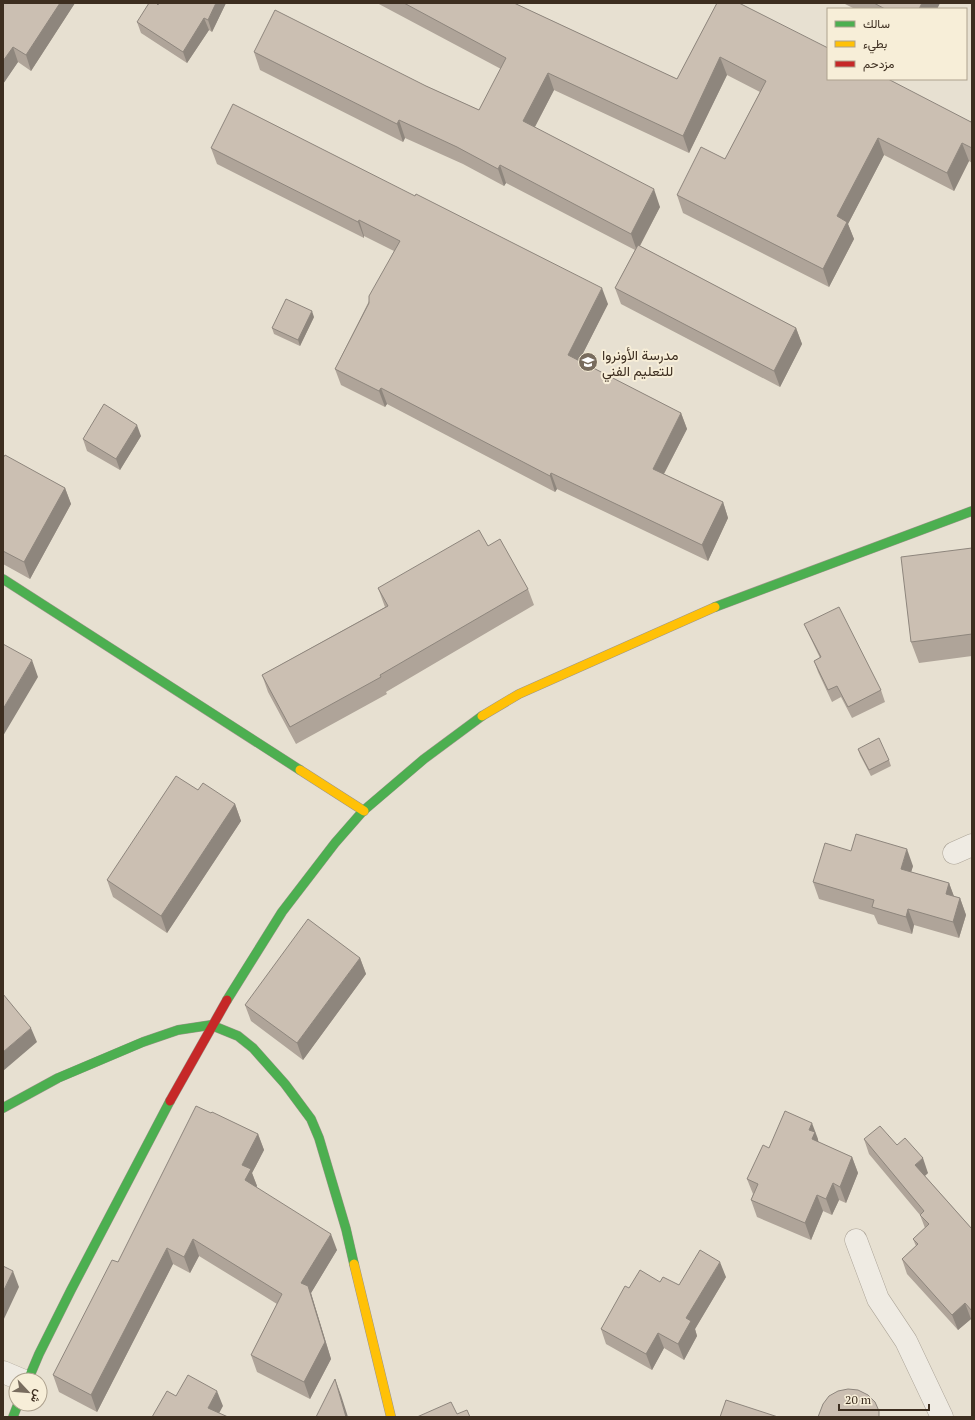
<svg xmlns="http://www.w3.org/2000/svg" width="975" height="1420" font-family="'PT Serif',Vazirmatn,serif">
	<rect width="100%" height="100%" fill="#e7e0d1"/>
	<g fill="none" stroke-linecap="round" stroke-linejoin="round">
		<defs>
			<path id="street" d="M954,853L972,845
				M856,1240L878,1299L906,1341L942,1417
				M3,1372L22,1380"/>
			<path id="fast" d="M3,579L300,770
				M715,607L972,511
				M227,1000L282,912L335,843L363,811L424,759L482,716
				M3,1108L58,1078L143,1042L178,1030L211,1025L238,1036L253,1048L285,1084L311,1119L319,1138L346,1229L354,1264
				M28,1380L39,1354L71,1290L170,1101
				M13,1417L18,1404"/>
			<path id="slow" d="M482,716L519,694L715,607
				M300,770L364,811
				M354,1264L391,1417"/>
			<path id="jam" d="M170,1101L227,1000"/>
		</defs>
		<use href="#street" stroke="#ada599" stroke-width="23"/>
		<use href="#fast" stroke="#9c958a" stroke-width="10"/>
		<use href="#slow" stroke="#9c958a" stroke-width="10"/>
		<use href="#jam" stroke="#9c958a" stroke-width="10"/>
		<use href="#street" stroke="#efebe3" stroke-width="22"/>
		<use href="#fast" stroke="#4caf50" stroke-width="9"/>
		<use href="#slow" stroke="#ffc107" stroke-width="9"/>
		<use href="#jam" stroke="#c62828" stroke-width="9"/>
	</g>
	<path fill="#afa499" d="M3,3H75L31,71L18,62L3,84Z
		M226,3L212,32L209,30L187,63L141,33L137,22Z
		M377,3H514L677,79L717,3L971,122L972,119V163L969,161L954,191L884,155L848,224L854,239L829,287L683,213L677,195L725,159L760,92L727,75L689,153L554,90L535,127L660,207L640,246L796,328L802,344L780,387L621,304L615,288L635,250L506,183L504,186L463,164L405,138L403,142L260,70L254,52L426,86L479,110L501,69Z
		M843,3H940L937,9H855Z
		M211,148L608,304L579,361L681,413L687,429L664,474L723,502L728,518L708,561L557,489L555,492L387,404L385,407L341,385L335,369L394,251L364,236V238L217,164Z
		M314,317L300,346L274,334L272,328Z
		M141,436L120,470L87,451L83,439Z
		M3,458L65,488L71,504L30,579L3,564Z
		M488,546L528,589L534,605L386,692L387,694L296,744L268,692L262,675L385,607L378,588Z
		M972,548V656L919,663L911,642Z
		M804,624L881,690L885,702L852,718L841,697L832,702L818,672L814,661L820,658L809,635Z
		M858,749L889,760L891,766L871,776L860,755Z
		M198,790L235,804L241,821L167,933L113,897L107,880Z
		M851,851L913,866L911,872L949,883L954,897L960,898L966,915L959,938L914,925L912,934L878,924L874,915L819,899L813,882Z
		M360,958L366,974L303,1060L251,1021L245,1005Z
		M211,1113L258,1134L264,1150L252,1173L257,1186L256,1187L337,1250L311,1293L314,1303L331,1359L310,1399L257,1372L251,1355L277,1304L199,1256L190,1273L173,1264L97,1412L59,1392L53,1375L118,1262Z
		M818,1139V1142L852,1157L858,1173L846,1203L839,1200L832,1215L823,1211L811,1240L757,1217L751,1200L753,1194L747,1179L769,1148Z
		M864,1139L897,1145L928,1173L925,1176L972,1229V1320L971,1319L958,1330L907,1274L902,1259L916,1246L913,1239L925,1228L920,1215L869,1154Z
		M726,1277L695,1329L697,1336L684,1360L664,1348L652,1370L606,1344L601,1329L629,1288L660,1282L679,1285Z"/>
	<path fill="#8e867d" d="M60,3H75L31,71L26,55Z
		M216,3H226L212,32L208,20Z
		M922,3H940L937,9H919Z
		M204,18L209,30L187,63L183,52Z
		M13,47L18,62L3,84V61Z
		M720,57L727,75L689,153L683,136Z
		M548,73L554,90L529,138L523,121Z
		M399,120L405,138L403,142L397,124Z
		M878,138L884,155L848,224L854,239L829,287L823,269L837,216Z
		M962,143L969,161L954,191L947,173Z
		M500,165L506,183L504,186L498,169Z
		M654,189L660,207L637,251L631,234Z
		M359,220L364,236V238L358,222Z
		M602,288L608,304L574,371L568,355Z
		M312,311L314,317L300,346L298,340Z
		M796,328L802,344L780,387L774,371Z
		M381,388L387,404L385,407L379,391Z
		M681,413L687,429L658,485L653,469Z
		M137,425L141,436L120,470L116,459Z
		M551,473L557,489L555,492L550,476Z
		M65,488L71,504L30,579L24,562Z
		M723,502L728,518L708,561L702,545Z
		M32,660L38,677L3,736V709Z
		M235,804L241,821L167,933L161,916Z
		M907,849L913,866L907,885L901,869Z
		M949,883L955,899L946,894Z
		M960,898L966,915L959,938L953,922Z
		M908,909L914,925L912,934L906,917Z
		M360,958L366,974L303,1060L297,1043Z
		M31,1028L37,1042L3,1071V1052Z
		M812,1123L818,1139V1140L821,1149L818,1156L809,1130Z
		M258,1134L264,1150L252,1173L257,1186L251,1197L245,1180L242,1165Z
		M852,1157L858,1173L846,1203L840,1187Z
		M923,1158L928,1173L920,1180L915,1165Z
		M833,1183L839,1200L832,1215L826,1199Z
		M817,1195L823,1211L811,1240L805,1223Z
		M331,1234L337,1250L311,1293L314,1303L331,1359L310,1399L304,1382L301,1283Z
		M193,1239L199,1256L190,1273L184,1257Z
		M167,1248L173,1264L97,1412L91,1395Z
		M720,1262L726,1277L695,1329L697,1336L684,1360L678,1344L686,1318Z
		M13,1271L19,1287L3,1321V1292Z
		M965,1303L971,1319L958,1330L952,1315Z
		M658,1333L664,1348L652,1370L646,1354Z
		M335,1379L341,1395L348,1417H346Z
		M217,1391L223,1406L217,1417L208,1408Z"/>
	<path fill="#cbbfb2" stroke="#8e867d" d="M3,3H60L26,55L13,47L3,61Z
		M149,3H156L158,5L159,3H216L208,20L204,18L183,52L137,22Z
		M404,3H514L677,79L717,3H739L828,48V79H888L971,122L972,119V148L962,143L947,173L878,138L837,216L847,222L823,269L677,195L701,147L725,159L766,81L720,57L683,136L548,73L523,121L654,189L631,234L500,165L498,169L457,147L399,120L397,124L254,52L275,10L426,86L479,110L506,58Z
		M874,3H922L919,9H885Z
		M233,104L415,196L416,194L602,288L568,355L681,413L653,469L723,502L702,545L551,473L550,476L381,388L379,391L335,369L369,303V296L400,241L359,220L358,222L211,148Z
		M638,245L796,328L774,371L615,288Z
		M286,299L312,311L298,340L272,328Z
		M104,404L137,425L116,459L83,439Z
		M5,455L65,488L24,562L3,551V458Z
		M479,530L488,546L500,539L528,589L380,675L381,677L290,727L262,675L388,606L378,588Z
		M972,548V634L911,642L901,557Z
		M839,607L881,690L848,707L837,686L828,690L814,661L821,657L804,624Z
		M3,644L32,660L3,709Z
		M879,738L889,760L869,770L858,749Z
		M176,776L198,790L203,783L235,804L161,916L107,880Z
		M856,834L907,849L901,869L949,883L946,894L960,898L953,922L908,909L906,917L872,907L874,900L813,882L825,843L851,851Z
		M308,919L360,958L297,1043L245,1005Z
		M3,994L31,1028L3,1052Z
		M196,1106L211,1113L212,1112L258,1134L242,1165L251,1169L245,1180L331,1234L301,1283L308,1286L325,1342L304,1382L251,1355L282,1294L193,1239L184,1257L167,1248L91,1395L53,1375L112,1260L118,1262Z
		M785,1111L812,1123L809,1130L815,1132L812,1139L852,1157L840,1187L833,1183L826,1199L817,1195L805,1223L751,1200L758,1184L747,1179L763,1145L769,1148Z
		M880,1126L897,1145L905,1138L923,1158L915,1165L972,1229V1311L965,1303L952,1315L902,1259L918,1244L913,1239L929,1224L920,1215L924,1211L864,1139Z
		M700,1250L720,1262L686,1318L691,1321L678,1344L658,1333L646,1354L601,1329L625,1286L629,1288L640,1270L660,1282L663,1277L679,1285Z
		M3,1266L13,1271L3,1292Z
		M188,1375L217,1391L208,1408L228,1417H152L167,1391L176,1396Z
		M335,1379L346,1417H316Z
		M848,1389L858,1390L868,1395L875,1402L879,1411V1417H818L823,1404L829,1396L838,1391Z
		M726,1400L778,1417H720Z
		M451,1402L457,1414L467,1410L470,1417H417Z"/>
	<defs>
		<symbol id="university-disc" viewBox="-11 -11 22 22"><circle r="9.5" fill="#786c5e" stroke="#f7eed8"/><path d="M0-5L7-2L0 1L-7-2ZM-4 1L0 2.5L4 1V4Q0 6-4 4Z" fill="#fff"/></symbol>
	</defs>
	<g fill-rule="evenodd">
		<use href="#university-disc" x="577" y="351" width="22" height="22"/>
	</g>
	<g text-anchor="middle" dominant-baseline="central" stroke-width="4" stroke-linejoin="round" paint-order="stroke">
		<g font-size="14" fill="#3d2e20" stroke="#f7eed8" text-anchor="start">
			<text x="602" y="354">مدرسة الأونروا<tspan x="602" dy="16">للتعليم الفني</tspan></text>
		</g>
	</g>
	<rect width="975" height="1420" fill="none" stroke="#3d2e20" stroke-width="8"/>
	<rect x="827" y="8" width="140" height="72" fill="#f7eed8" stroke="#ada18e"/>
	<rect x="835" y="21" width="20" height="6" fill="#4caf50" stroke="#ada18e"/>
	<text x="863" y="28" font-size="12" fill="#3d2e20">سالك</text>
	<rect x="835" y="41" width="20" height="6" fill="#ffc107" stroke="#ada18e"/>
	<text x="863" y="48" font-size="12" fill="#3d2e20">بطيء</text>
	<rect x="835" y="61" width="20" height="6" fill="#c62828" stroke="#ada18e"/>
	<text x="863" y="68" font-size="12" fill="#3d2e20">مزدحم</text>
	<g transform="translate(28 1392) rotate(116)"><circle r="19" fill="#f7eed8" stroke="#ada18e"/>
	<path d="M0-3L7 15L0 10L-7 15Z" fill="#786c5e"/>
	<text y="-6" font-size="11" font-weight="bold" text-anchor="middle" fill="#3d2e20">ش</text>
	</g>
	<path d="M839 1404v6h90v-6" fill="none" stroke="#3d2e20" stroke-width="2"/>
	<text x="845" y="1404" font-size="12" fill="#3d2e20" stroke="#f7eed8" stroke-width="3" paint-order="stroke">20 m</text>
</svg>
